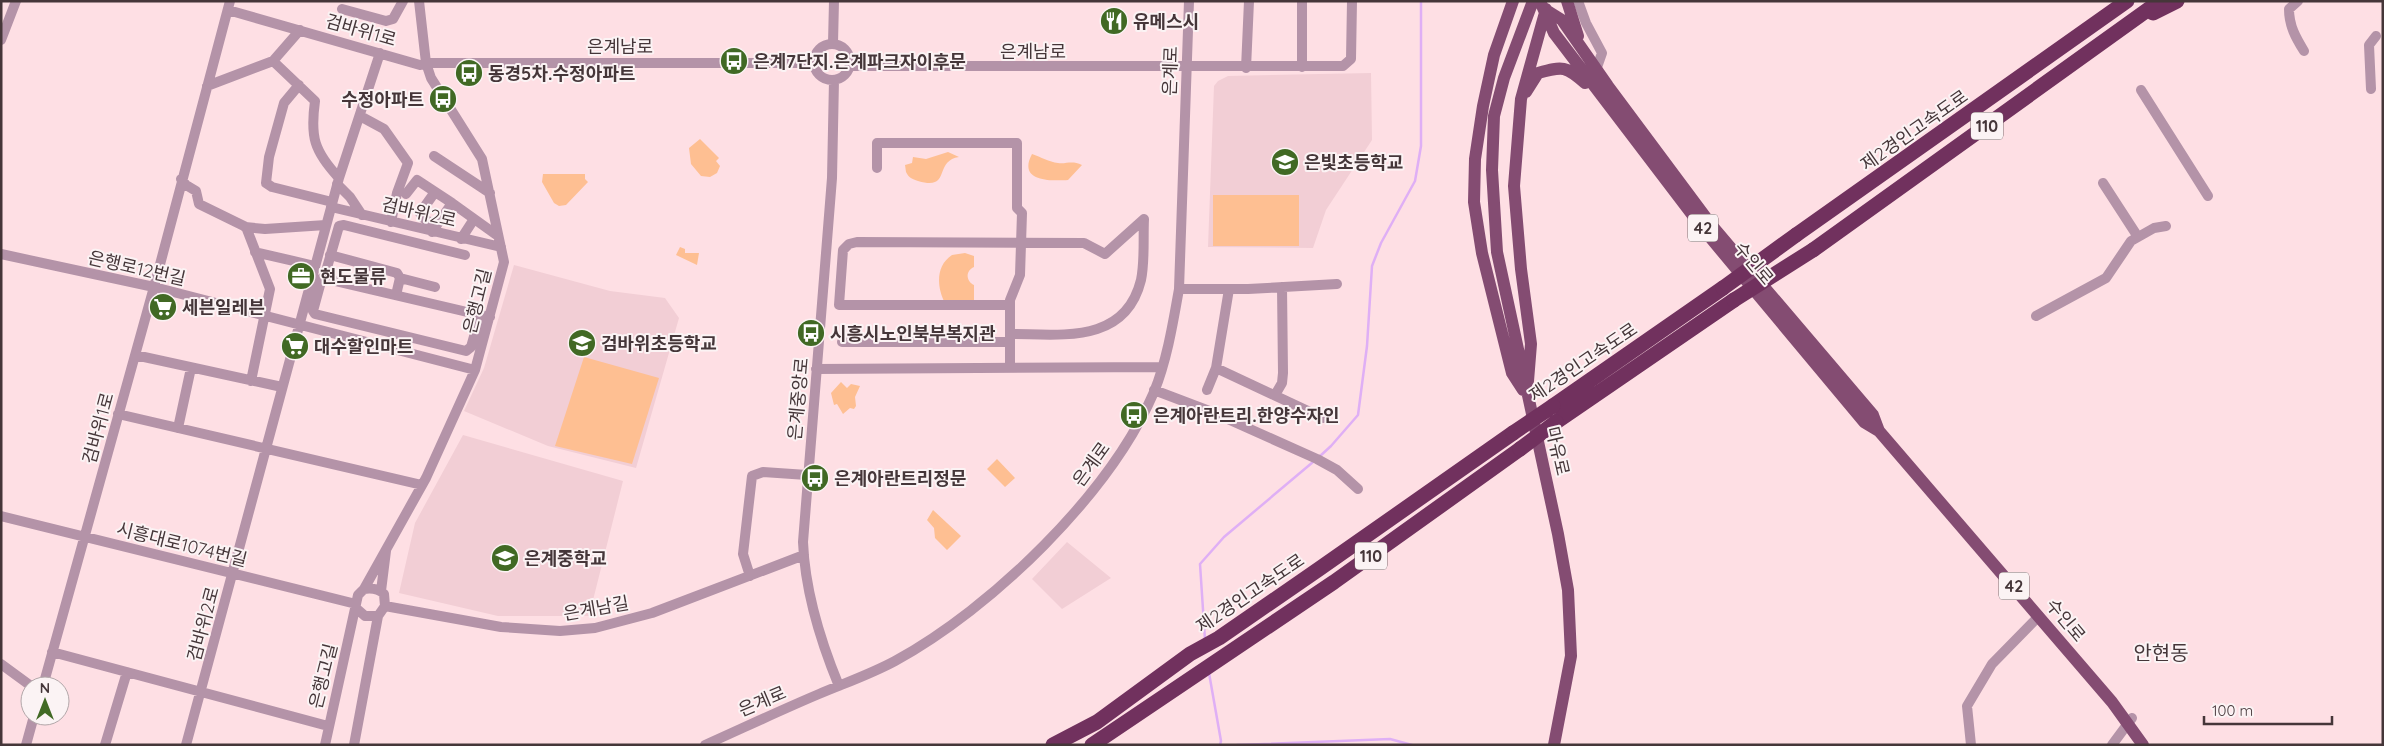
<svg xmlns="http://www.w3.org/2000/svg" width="2384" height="746" font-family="Quicksand,'Noto Sans KR',sans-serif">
	<rect width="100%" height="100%" fill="#fedfe4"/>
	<path fill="#f2ced5" d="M1371,73L1372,140L1326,210L1313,248L1208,247L1214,86L1218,81L1228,76Z
		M514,265L610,291L665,298L679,318L636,468L548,446L464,411L484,368Z
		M463,435L623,481L589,616H498L399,593L415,523Z
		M1067,542L1111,578L1062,609L1032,579Z"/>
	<path fill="#febf92" d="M700,139L719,158L716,161L720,166L717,173L710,177L701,176L691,164L689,148Z
		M948,152L959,157C933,161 952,191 918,181C912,179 909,178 906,172L905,165L912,163L913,157L926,159Z
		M1032,154C1041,157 1049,162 1058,163C1067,164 1072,160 1082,165L1068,180C1052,181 1017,182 1032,154Z
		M543,174H585V179L588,182L566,205L559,206L554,203L542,182Z
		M1213,195H1299V246H1213Z
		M680,247L685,249V253H699L697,265L676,255Z
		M965,253L974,256V267C965,271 966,281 974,285V303H945C937,288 935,266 952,255Z
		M584,357L659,378L632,464L555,446Z
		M841,382L847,388L851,384L860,386L855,397L856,406L854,409L850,408L843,414L837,404L834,405L831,393Z
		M997,459L1015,478L1005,487L987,469Z
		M933,510L961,536L947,550L935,538L934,528L927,520Z"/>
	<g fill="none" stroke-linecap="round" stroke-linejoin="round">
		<path stroke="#dfaff5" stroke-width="2.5" d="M1319,457L1331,446L1358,415L1367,346L1372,266L1381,243L1415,181L1421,146V1
			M1205,640L1200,564L1224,537L1313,462
			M1209,673L1221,741L1220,745
			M1237,745L1390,739L1412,745"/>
		<path stroke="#b493a8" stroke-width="10" d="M1302,1V67
			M1578,1L1586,23L1602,53L1596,70
			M2298,1L2289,9C2289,26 2296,38 2304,51
			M342,9L386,21L393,19L403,1
			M228,10L420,65L426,63H814
			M1,40L16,1
			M833,43L834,1
			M814 62a18 18 0 1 1 36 0a18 18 0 1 1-36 0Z
			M273,61L315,101C310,137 314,151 339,178
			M850,66H1343L1351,59L1352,1
			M1246,68L1249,1
			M834,80L832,178L803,542C805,592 820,640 839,686
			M299,85L284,103L269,157L266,183L272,187L332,202
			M207,86L273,61L300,30
			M2371,89L2369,45L2376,36
			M2141,90L2208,196
			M360,116L384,129L408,163L397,193L391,222
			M434,156L490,193
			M877,168V143H1017V208L1022,213L1020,275L1010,300V367
			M181,179L186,185L196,191L199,204L246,227L270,289L251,381
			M2103,183L2138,237
			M337,184L350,197L362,215
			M435,192L420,213L423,218L436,226
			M406,194L417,180L452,203L432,232
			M452,203L498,236
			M331,207L501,247
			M245,227L265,229L326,225
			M461,239L474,219
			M255,252L315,266
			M1,254L154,287L475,370
			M330,255L397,273L400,278
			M324,278L339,226L344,225L465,255
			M1179,289H1248L1337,284
			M396,295L400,278L435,287
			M1010,305H839L843,250L849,244L857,242L1084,243L1105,254L1144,219
			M480,315L471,347L466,351L315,314L313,311L322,278L480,315L490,317
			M2036,316L2106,278L2131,241L2154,228L2166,226
			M1010,334C1060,334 1125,345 1141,280C1145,261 1143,239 1144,219
			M842,342H1010
			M135,355L282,387
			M1216,368L1323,418
			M816,369L1162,367
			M1154,390L1212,412L1317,459L1337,470L1358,489
			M1207,390L1216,368L1229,289
			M1275,395L1282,383L1283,373L1282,287
			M118,414L422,485
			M178,428L191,368
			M1,516L356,604
			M750,576L743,554L752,476L763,472L807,475
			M364,589L426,478L475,370L504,262L482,159L431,78L426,63L419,1
			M381,591L386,551
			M385,606L501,627L560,631L595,628L652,613L804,555
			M52,652L328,726
			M1,664L31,686
			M43,686L154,287L230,1
			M26,745L34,716
			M105,745L127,672
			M186,745L339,178L380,53
			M325,745L358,595L364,589C371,588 378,588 384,594L385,606L378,616H365L357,609
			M354,745L378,616
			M705,745C743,728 781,710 819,694C845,683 871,674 895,661C992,608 1110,494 1154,392C1167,360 1173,323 1179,289L1189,1
			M1971,745L1967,706L1992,664L2039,616
			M2112,745L2132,718"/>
		<path stroke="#844c72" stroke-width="12" d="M1513,1L1494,55L1483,106L1475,159L1474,202L1482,253L1512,373L1523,390
			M1533,1L1504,78L1494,116L1492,170L1497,252L1558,534L1568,590L1571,656L1554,745
			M1540,1L1554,33L1704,230L1864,422L1879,431L2112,702L2143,745
			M1567,1L1578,36
			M1546,10L1562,20L1608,86L1713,227L1873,415L1879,431
			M1526,92L1538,73C1563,66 1566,66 1585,83
			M1528,381L1531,344L1521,269L1514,186L1521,99L1546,9"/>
		<path stroke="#71315e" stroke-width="15" d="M2153,13L2177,1
			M1796,235L2127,1
			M1813,250L2160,1
			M1553,406L1723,288
			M1556,422L1734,300
			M1053,745L1097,722L1190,654L1219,638L1319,569L1513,433
			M1092,745L1334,582L1520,449"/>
		<path stroke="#71315e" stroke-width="15" d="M1723,288L1796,235
			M1734,300L1813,250
			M1513,433L1553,406
			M1520,449L1556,422"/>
	</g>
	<defs>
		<symbol id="restaurant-disc" viewBox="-11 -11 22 22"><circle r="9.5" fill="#416924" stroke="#fbf3f4"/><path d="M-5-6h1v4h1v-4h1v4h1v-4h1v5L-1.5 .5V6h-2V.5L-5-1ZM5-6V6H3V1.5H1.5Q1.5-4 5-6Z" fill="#fff"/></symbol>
		<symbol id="bus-disc" viewBox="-11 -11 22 22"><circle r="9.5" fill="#416924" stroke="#fbf3f4"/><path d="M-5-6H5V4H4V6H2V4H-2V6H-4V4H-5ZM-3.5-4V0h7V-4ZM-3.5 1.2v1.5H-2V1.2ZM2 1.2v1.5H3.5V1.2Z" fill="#fff"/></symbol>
		<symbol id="school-disc" viewBox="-11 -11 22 22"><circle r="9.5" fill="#416924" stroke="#fbf3f4"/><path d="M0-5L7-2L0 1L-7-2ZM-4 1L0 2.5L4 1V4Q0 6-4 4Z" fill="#fff"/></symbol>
		<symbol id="office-disc" viewBox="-11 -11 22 22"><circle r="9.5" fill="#416924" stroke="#fbf3f4"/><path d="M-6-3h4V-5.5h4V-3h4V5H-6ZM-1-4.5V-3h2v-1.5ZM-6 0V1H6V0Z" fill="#fff"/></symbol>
		<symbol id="supermarket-disc" viewBox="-11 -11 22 22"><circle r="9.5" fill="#416924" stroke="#fbf3f4"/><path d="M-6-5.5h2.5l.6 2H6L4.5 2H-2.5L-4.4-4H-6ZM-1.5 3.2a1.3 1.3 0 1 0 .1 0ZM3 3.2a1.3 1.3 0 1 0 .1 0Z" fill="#fff"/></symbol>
	</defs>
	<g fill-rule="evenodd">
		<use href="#restaurant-disc" x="1098" y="5" width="32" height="32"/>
		<use href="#bus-disc" x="718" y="45" width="32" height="32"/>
		<use href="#bus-disc" x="453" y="57" width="32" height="32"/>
		<use href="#bus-disc" x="427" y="83" width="32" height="32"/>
		<use href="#school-disc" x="1269" y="146" width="32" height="32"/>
		<use href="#office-disc" x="285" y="260" width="32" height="32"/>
		<use href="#supermarket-disc" x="147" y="291" width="32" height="32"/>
		<use href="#bus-disc" x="795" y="317" width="32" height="32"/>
		<use href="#school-disc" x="566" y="327" width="32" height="32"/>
		<use href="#supermarket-disc" x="279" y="330" width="32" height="32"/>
		<use href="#bus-disc" x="1118" y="399" width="32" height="32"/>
		<use href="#bus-disc" x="799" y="462" width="32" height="32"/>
		<use href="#school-disc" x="489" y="542" width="32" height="32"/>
	</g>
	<g text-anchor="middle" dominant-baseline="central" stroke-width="4" stroke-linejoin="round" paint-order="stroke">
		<g fill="#fbf3f4" stroke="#7c6f71" stroke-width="1">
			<rect x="1971" y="112.5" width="32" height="27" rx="4"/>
			<rect x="1688" y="214.5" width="30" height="27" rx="4"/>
			<rect x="1355" y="542.5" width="32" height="27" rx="4"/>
			<rect x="1999" y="572.5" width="30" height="27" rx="4"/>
		</g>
		<g font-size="16" font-weight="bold" fill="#453639">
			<text x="1987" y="126">110</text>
			<text x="1703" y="228">42</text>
			<text x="1371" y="556">110</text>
			<text x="2014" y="586">42</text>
		</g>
		<g font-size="18" font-weight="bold" fill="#453639" stroke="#fbf3f4" text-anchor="start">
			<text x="1133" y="21">유메스시</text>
			<text x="753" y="61">은계7단지.은계파크자이후문</text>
			<text x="488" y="73">동경5차.수정아파트</text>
			<text x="424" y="99" text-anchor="end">수정아파트</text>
			<text x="1304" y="162">은빛초등학교</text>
			<text x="320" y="276">현도물류</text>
			<text x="182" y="307">세븐일레븐</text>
			<text x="830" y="333">시흥시노인북부복지관</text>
			<text x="601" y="343">검바위초등학교</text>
			<text x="314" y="346">대수할인마트</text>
			<text x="1153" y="415">은계아란트리.한양수자인</text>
			<text x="834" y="478">은계아란트리정문</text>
			<text x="524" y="558">은계중학교</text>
		</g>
		<g font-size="18" fill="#453639" stroke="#fbf3f4">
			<text transform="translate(361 30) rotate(16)">검바위1로</text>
			<text x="620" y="46">은계남로</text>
			<text x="1033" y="51">은계남로</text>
			<text transform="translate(1170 71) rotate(-88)">은계로</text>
			<text transform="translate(1914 130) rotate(-35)">제2경인고속도로</text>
			<text transform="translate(419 212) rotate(13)">검바위2로</text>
			<text transform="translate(1754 263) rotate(50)">수인로</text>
			<text transform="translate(137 268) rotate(13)">은행로12번길</text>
			<text transform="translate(477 301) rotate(-76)">은행고길</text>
			<text transform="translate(1583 362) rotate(-34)">제2경인고속도로</text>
			<text transform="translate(798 399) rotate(-85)">은계중앙로</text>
			<text transform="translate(98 428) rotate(-75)">검바위1로</text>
			<text transform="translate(1558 451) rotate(77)">마유로</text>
			<text transform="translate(1091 464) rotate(-54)">은계로</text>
			<text transform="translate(182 544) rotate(14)">시흥대로1074번길</text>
			<text transform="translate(1250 593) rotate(-34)">제2경인고속도로</text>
			<text transform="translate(596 608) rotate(-10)">은계남길</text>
			<text transform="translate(2066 620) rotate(50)">수인로</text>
			<text transform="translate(203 624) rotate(-75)">검바위2로</text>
			<text transform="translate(323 676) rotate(-76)">은행고길</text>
			<text transform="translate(762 701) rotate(-23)">은계로</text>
		</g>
		<g font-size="20" fill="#453639" stroke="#fbf3f4">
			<text x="2161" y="652">안현동</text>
		</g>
	</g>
	<rect width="2384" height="746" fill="none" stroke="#453639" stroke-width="5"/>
	<g transform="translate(45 701)"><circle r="24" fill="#fbf3f4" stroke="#b2a7a9"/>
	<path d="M0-4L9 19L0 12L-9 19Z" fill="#416924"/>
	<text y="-8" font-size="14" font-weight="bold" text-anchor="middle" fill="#453639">N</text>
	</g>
	<path d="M2204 716v8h128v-8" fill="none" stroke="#453639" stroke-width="2.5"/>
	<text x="2212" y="716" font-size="15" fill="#453639" stroke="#fbf3f4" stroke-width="4" paint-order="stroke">100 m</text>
</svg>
